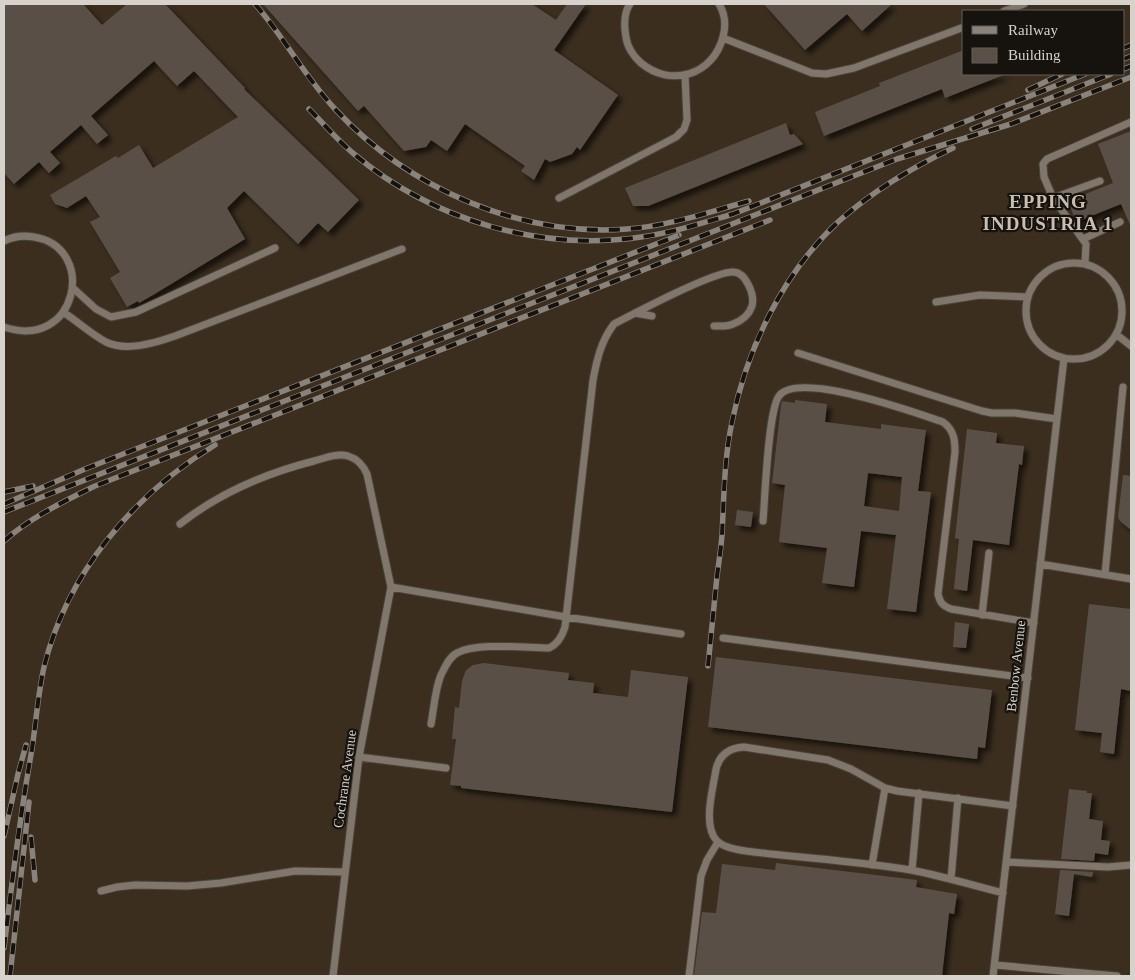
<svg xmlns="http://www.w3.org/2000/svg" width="1135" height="980" font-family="'Times New Roman',serif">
	<defs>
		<filter id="shadow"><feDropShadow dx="4.5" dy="4.5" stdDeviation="2.5" flood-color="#0009"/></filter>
	</defs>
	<rect width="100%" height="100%" fill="#31281f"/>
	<path fill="#3b2e1f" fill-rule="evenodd" d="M4,4H1131V976H4ZM964,11H1124V74H964Z"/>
	<path fill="#5a5046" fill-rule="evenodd" filter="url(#shadow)" d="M4,4H83L102,25L127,4H165L245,88L244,89L359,200L328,232L318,223L298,244L244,191L227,208L245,239L153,295L139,303L138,301L127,307L110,278L120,272L90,222L100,217L86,196L67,208L55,204L50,195L116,156L118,158L139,145L153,168L238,117L194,71L177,86L154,61L91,116L108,135L97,144L81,125L50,152L60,163L49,173L39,162L14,184L4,173Z
		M263,4H532L556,20L567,4H586L554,50L618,95L580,150L577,147L572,154L550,162L545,159L534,180L521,171L525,166L465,124L447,151L431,140L426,147L404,151L364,106L358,111Z
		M764,4H892L862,31L847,14L805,50Z
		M964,50V74H1006L945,98L942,89L824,136L815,112L880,86L879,83Z
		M786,123L790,135L794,134L803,144L648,206H633L625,188Z
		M1131,131V227L1121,204L1076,222L1068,201L1113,183L1098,144Z
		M795,400L827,404L825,422L881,429V424L926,430L918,491L931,492L916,612L887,609L896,535L861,531L854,587L822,583L827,548L779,542L785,485L772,483L781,405L782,401L795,403ZM868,473L902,477L899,511L864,506Z
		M967,429L997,433L996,443L1024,446L1022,465L1019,464L1009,545L973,540L967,591L954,589L959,539L955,538Z
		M1123,475L1131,476V530L1120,521L1118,517Z
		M737,510L753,512L751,527L735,525Z
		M1089,604L1131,609V691L1121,689L1114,754L1100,752L1102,733L1075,730Z
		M955,622L969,624L966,648L953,647Z
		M716,657L992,690L985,748L978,747L977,759L708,727Z
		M484,663L569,673L568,680L594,683L593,693L628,697L631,670L688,677L672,812L461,788V786L450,785L456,739H452L455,707L459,708L462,681L466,670L473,665Z
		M1069,789L1087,791V793H1092L1089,819L1103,821L1101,840L1110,841L1108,855L1095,853L1094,861L1061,859Z
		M776,863L917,880L916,887L957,894L954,914L949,913L942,976H694L702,912L716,913L722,864L775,870Z
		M1060,870L1093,872L1092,877L1074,874L1069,916L1055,914Z"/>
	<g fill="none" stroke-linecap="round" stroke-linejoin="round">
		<defs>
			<path id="lane" d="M630,4C623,14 624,26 626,37C627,47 634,57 641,63C671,88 713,75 723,37C726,26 725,14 719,4
				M1004,11L1024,4
				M723,38L812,73L826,74L854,68L964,27
				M559,198L676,137L684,129L687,120L685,75
				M1053,198L1100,181
				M1083,239L1120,222
				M4,241C14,236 23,235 34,237C98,247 78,352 4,327
				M1026 311a48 48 0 1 1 96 0a48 48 0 1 1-96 0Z
				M1085,264L1086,244L1053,198L1044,177L1043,164L1047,159L1131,122
				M73,288L96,309L111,317L136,312L275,248
				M936,302L980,295L1028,297
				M63,312C77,321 91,334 106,342C126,352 155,343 175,336L402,249
				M635,313L652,316
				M1116,334L1131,346
				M798,353L982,411L992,413H1015L1057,419
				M763,521C765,498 768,411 779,396C798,370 916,413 943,422C954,430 955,440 955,452L938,594C940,603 943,606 951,609L1034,623
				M180,524C218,494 267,473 314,461C325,458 337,453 348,456C358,459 363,465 367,474L391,587L359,757L333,976
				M1040,564L1131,579
				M1105,574L1123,387
				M391,587L566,617L681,634
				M982,615L989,553
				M723,638L1028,678
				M431,724C434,708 435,689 441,675C445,667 449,657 457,653C476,642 526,648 549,648C558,644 562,637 565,627L593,380C597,359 601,341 614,324C633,314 716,270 734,272C746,273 755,295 752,306C749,315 741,321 733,324C727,327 720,326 714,326
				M359,757L446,768
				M1007,862L1108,867L1131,865
				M872,865L885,788
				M912,870L919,793
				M951,879L958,798
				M101,891L117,887L135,885L187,886L221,883L295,871L345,872
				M1003,893C972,885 942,876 911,870C865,862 818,859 771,854C757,852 727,851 717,841C703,827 712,792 715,775C717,757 727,748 744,747L828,760L851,769L885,788L897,791L1013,806
				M995,965L1117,976
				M689,976L701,876L707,860L718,842
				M993,976L1064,358"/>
		</defs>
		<use href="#lane" stroke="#4a433b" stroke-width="9"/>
		<use href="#lane" stroke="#80766b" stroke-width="7"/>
		<defs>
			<path id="rail" d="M255,4C284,37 305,77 335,109C408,188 519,237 627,229C669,226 709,212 749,201
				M1124,48L1131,45
				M1124,59L1131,56
				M1124,69L1131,66
				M1028,90L1062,74
				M309,109C324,124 338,141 354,154C432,220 540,252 641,237C672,233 702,223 733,214L1085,74
				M972,129L1111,74
				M4,492L33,486
				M4,504L85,469L679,235
				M4,512L851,177L897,159L1011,124L1131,77
				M4,541C31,517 63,502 95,486L770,220
				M708,666C711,636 714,606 717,576C719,562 721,548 722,535C724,497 724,459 732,422C747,348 783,273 839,221C873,191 913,167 953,148
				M4,836L18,774L26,745
				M31,837L35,880
				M4,948C12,881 20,815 32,749C36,722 38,694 44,667C67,573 134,494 215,445
				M10,976L29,802"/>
		</defs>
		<use href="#rail" stroke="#8a837b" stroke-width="5.5"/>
		<use href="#rail" stroke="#16120e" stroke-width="4" stroke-dasharray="11" stroke-linecap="butt"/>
	</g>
	<g text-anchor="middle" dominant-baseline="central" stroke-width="4.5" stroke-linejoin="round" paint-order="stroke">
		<g font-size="14" fill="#d7d2cb" stroke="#16120e">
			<text transform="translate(1016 666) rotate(-84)">Benbow Avenue</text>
			<text transform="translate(345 779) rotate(-82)">Cochrane Avenue</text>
		</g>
		<g font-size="19" font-weight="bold" letter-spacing="1" fill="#c9beb1" stroke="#16120e">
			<text x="1048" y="201">EPPING<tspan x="1048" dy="22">INDUSTRIA 1</tspan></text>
		</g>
	</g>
	<rect width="1135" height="980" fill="none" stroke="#d7d2cb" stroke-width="10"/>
	<rect x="962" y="10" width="162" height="65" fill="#16120e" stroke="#635f5a"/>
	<rect x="972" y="26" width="25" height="8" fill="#8a837b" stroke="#635f5a"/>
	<text x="1008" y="35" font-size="15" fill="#d7d2cb">Railway</text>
	<rect x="972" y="48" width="25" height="15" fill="#5a5046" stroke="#635f5a"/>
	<text x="1008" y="60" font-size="15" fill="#d7d2cb">Building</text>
</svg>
